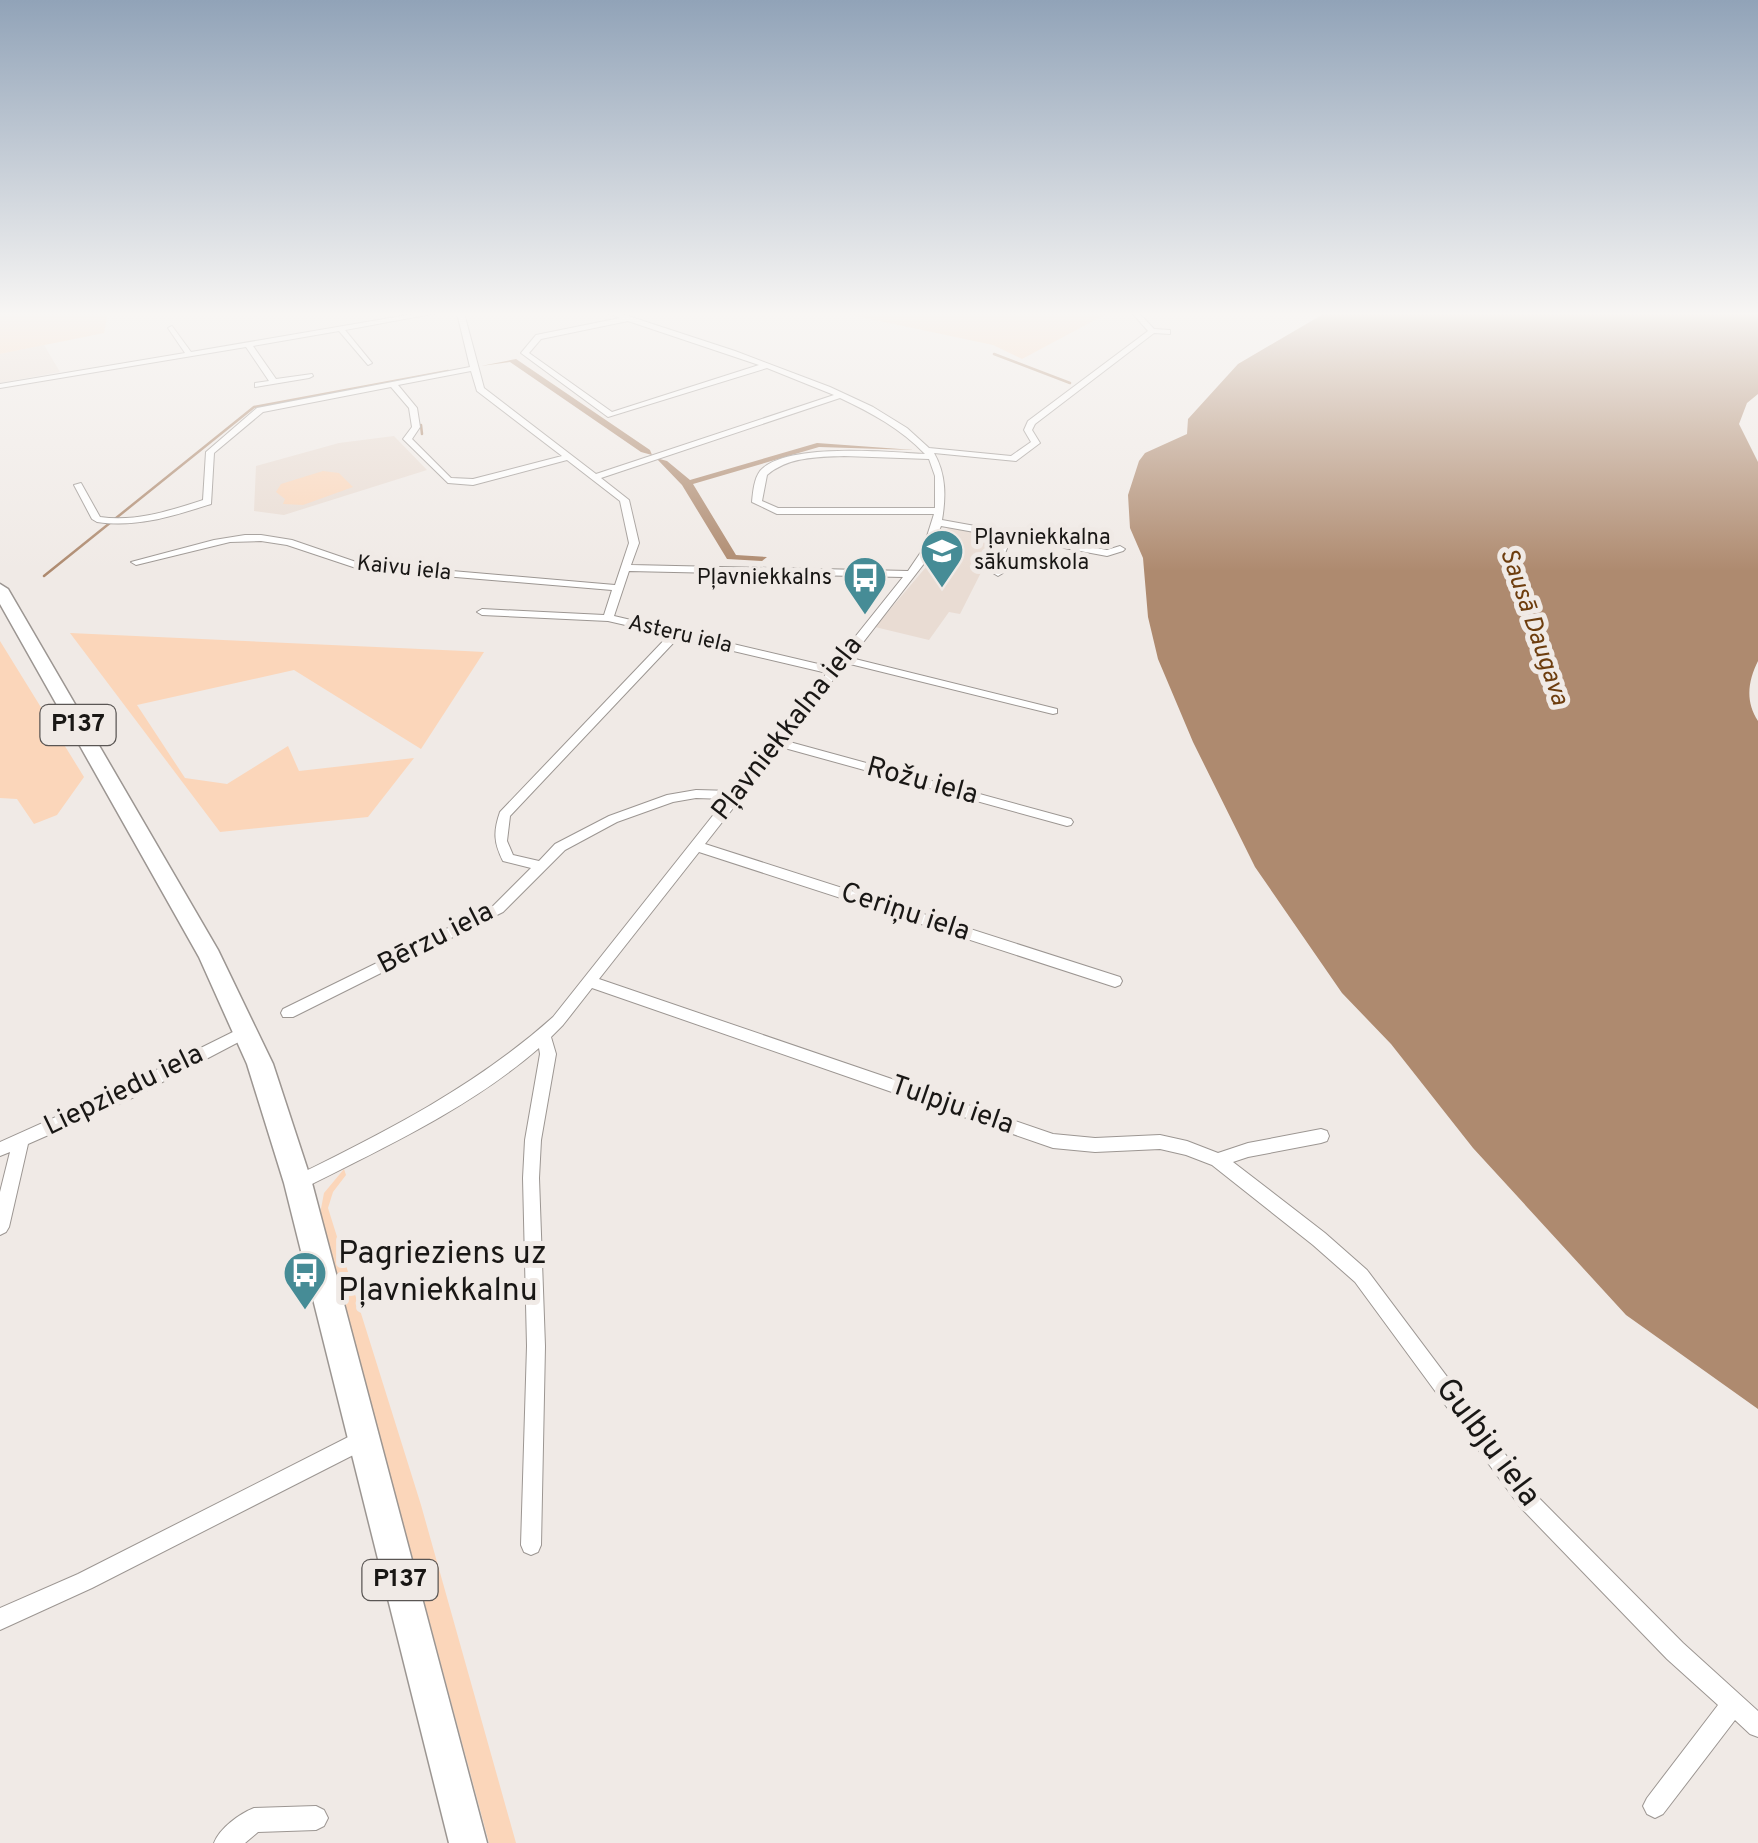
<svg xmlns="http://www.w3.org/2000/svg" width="1758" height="1843" font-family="Overpass,sans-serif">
	<rect width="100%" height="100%" fill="#f0eae6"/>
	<path fill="#e9dcd3" d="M44,345L60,372L0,383V354Z
		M394,436L427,470L284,515L254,511L256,466L339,443Z
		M948,527L999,537L960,614L949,612L929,640L875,627L938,553Z"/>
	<path fill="#fbd6ba" d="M0,313H108L104,333L0,354Z
		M842,313H1108L1022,359L993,345Z
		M323,471L339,473L353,487L303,505L283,504L285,499L276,492L281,484Z
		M70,633L465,651L484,652L421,749L294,670L137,705L185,778L227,784L288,746L299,771L414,758L368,817L220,832Z
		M0,641L84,777L57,815L34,824L17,799L0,798Z
		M344,1169L346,1175L333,1192L328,1208L421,1505L516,1843H489L320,1214L324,1193Z"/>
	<path fill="#ae8a6f" d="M1325,313H1758V394L1747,403L1739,424L1758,462V661C1748,681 1745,701 1758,721V1409L1626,1315L1473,1148L1391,1044L1342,993L1255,867L1193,742L1158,659L1148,617L1143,558L1130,528L1128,495L1139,461L1145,453L1187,434L1188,419L1238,364Z
		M516,359L650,450L652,455L641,452L510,362L481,366Z
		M817,443L914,450L819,447L693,484L736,555L767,557L762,561L727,559L682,485L656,458L667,461L690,480Z"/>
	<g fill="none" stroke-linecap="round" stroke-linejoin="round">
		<path stroke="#ae8a6f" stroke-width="2.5" d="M994,354L1070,383
			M421,425L422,434
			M44,576L254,407L448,371"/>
		<defs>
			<path id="street" d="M419,313H437L345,330L372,363L368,365L339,331L253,346L276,379L312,374L313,376L309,378L255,387V383L269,381L246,347L0,388V384L185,353L168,328L172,326L191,352Z
				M457,313H464L484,388L596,474L834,395L767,368L608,417L521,353L536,335L620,318L608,313H619L735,351L830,387L873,407L907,428L929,448L1011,456L1031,442L1024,430L1028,421L1148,331L1132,313H1139L1154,329L1170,330V334L1154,333L1035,424L1032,430L1040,443L1016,461L934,453C946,474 946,496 942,520L1107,550L1120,546L1125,549L1123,551L1107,556L1011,538L1004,556L1003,573L998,576L993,573L994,556L1002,537L941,526L926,561L851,658L1057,709V713L1053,714L846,663L786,741L1071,819L1073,822L1071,825L1067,826L781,747L705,844L1120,977L1122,981L1120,985L1115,987L699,852L599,979L1053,1134L1095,1138L1160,1135L1187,1141L1218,1153L1248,1143L1321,1129L1327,1131L1329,1136L1327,1141L1321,1143L1248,1157L1233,1162L1325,1233L1367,1270L1535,1494L1683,1643L1758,1711V1737L1750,1734L1735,1720L1663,1814L1655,1818L1647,1814L1643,1806L1647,1798L1718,1705L1667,1659L1521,1508L1355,1282L1313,1245L1212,1165L1186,1155L1160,1149L1095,1152L1053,1148L592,988L563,1025L551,1037L556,1054L541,1140L539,1178L545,1346L541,1545L538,1552L531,1555L524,1552L521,1545L527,1346L523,1178L525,1140L540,1054L539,1048C470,1108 385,1147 304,1188L298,1190L292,1188L290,1183L292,1178C385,1132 475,1087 553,1017L726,799L696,798L673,802L617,822L565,850L503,912L293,1017H283L281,1013L283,1009L493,906L531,868L503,861C494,843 493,832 500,812L669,635L608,621L482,615L477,612L482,609L604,615L612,590L359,569L287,545L261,541L230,542L136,565L131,562L214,540L245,535H261L292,540L359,563L615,585L629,543L620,501L567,460L473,485L448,483L403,439L412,427L409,408L391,387L263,412L214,453L211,504C173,516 137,528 97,522L92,519L74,485L81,483L100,517C136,522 169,511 203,500L206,452L257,408L470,367ZM628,321L759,365L612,412L529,353L541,339ZM471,371L477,391L562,456L473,479L451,478L412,439L420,427L417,408L398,385ZM840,398C872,413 901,429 925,454C889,452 785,442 760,471C754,479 753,492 752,502L777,514H934L923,549L908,571L631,565L639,543L629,500L601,478ZM844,456L929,459L935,476V508H778L762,501L767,475C788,457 816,457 844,456ZM629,571L903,577L831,667L614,616ZM678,638L827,673L733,791L696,790L667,795L609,816L555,844L539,861L513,855L507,841L510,816Z
				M247,1025L252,1027L254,1031L252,1035L128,1100L28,1144L9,1227L6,1232L0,1235V1192L10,1152L0,1156V1142L116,1090Z
				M364,1429L371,1432L374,1439L371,1446L92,1588L0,1630V1608L78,1574Z
				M316,1806L324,1810L328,1818L324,1826L316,1830L258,1832L245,1843H214C220,1828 239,1814 254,1808Z"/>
			<path id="primary" d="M0,584L8,589L218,950L273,1064L312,1183L487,1843H449L284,1183L247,1064L199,957L0,604Z"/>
		</defs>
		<use href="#street" stroke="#9c9692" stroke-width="2"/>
		<use href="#primary" stroke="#9c9692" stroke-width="3"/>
		<use href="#street" fill="#fff" fill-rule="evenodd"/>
		<use href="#primary" fill="#fff" fill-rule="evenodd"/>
	</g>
	<linearGradient id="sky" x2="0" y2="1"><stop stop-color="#91a3b8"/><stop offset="0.55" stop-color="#f8f6f4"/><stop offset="1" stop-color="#f8f6f4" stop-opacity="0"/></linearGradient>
	<rect width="1758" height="571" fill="url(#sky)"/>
	<defs>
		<symbol id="school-pin" viewBox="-11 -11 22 30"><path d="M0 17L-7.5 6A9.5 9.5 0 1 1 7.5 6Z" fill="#468c96" stroke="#f0eae6"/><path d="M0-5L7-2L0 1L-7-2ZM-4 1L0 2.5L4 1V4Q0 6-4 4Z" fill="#fff"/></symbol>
		<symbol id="bus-pin" viewBox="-11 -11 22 30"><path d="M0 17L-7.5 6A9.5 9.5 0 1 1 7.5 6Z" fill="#468c96" stroke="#f0eae6"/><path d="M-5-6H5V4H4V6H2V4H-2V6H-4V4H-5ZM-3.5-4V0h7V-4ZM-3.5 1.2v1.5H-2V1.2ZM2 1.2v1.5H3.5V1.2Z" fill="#fff"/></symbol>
	</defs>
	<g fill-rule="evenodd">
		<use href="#school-pin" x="917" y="526" width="50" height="68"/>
		<use href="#bus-pin" x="840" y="553" width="50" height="68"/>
		<use href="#bus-pin" x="280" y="1248" width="50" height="68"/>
	</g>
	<g text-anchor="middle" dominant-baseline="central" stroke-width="10" stroke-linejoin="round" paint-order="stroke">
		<g font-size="22" fill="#191715" stroke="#f0eae6" text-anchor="start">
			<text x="974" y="538">Pļavniekkalna<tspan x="974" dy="25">sākumskola</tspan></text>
			<text x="832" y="578" text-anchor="end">Pļavniekkalns</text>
		</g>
		<g font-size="22" fill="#191715" stroke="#f0eae6">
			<text transform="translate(404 569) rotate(6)">Kaivu iela</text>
			<text transform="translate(680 635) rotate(13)">Asteru iela</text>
		</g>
		<g font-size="25" font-style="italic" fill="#6d3d0e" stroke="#f0eae6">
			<text transform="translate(1533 627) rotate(71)">Sausā Daugava</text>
		</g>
		<g fill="#f0eae6" stroke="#5a5654" stroke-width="2.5">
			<rect x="40.5" y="705" width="75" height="40" rx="8"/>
			<rect x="362.5" y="1560" width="75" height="40" rx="8"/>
		</g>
		<g font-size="25" font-weight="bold" fill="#191715">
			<text x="78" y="725">P137</text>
			<text x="400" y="1580">P137</text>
		</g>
		<g font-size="28" fill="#191715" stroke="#f0eae6">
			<text transform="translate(788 729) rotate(-52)">Pļavniekkalna iela</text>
			<text transform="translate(922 782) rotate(15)">Rožu iela</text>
			<text transform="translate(905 913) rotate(18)">Ceriņu iela</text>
			<text transform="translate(436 939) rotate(-27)">Bērzu iela</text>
			<text transform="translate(124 1091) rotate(-26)">Liepziedu iela</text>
			<text transform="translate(952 1106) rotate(19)">Tulpju iela</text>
		</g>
		<g font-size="32" fill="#191715" stroke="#f0eae6" text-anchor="start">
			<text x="338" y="1255">Pagrieziens uz<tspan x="338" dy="37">Pļavniekkalnu</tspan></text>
		</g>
		<g font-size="32" fill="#191715" stroke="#f0eae6">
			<text transform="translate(1487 1443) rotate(53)">Gulbju iela</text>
		</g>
	</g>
</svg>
